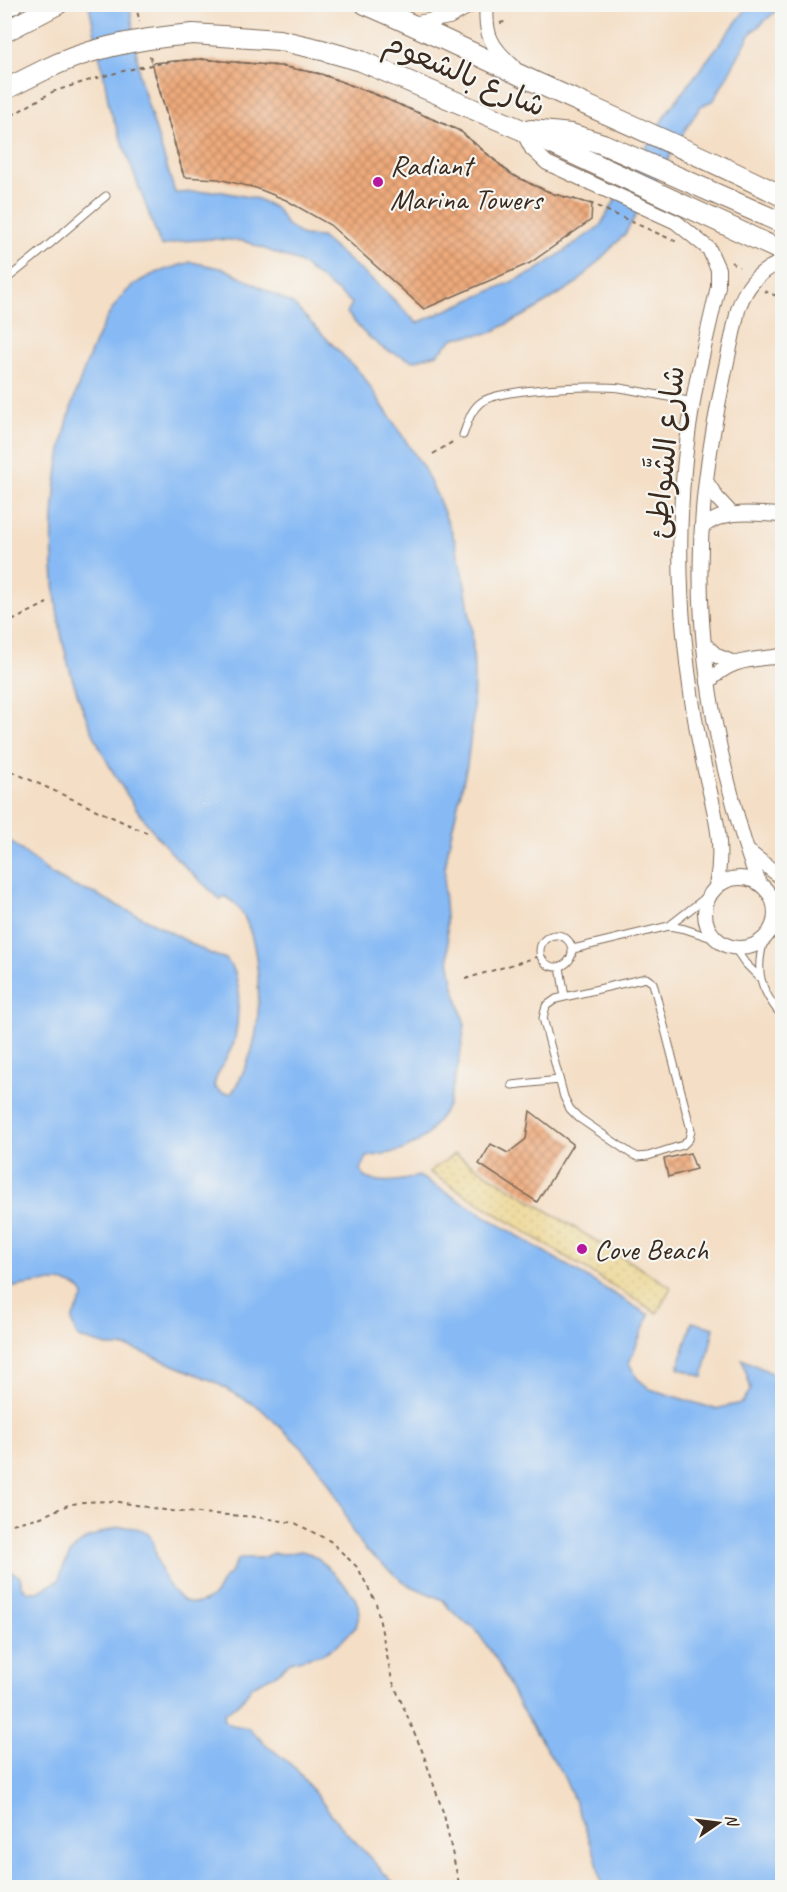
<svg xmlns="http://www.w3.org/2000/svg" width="787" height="1892" font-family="Caveat,'Playpen Sans Arabic',sans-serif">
	<defs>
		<pattern id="sand-dots" width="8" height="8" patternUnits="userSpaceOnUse" patternTransform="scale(1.5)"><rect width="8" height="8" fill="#eeda9e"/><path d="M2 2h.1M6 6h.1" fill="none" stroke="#cdbb88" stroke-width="1.8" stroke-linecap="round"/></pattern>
		<pattern id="building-cross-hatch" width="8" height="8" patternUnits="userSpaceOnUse" patternTransform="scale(1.5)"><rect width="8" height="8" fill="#eeaa7c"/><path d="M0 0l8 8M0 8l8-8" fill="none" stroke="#c28b65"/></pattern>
	</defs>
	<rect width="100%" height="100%" fill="#f6f6f2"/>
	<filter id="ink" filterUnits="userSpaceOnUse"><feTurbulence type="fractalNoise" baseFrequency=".0167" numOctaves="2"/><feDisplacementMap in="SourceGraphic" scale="12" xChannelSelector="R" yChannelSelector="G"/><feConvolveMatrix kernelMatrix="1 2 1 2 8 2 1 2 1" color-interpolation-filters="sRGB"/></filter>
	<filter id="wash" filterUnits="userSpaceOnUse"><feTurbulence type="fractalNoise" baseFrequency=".008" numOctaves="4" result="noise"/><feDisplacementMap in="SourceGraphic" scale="24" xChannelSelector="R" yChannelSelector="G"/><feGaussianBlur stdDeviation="1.35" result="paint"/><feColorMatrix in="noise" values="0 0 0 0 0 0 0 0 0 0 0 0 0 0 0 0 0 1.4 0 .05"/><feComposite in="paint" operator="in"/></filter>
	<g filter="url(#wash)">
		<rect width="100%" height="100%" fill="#f4dec5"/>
		<path fill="url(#sand-dots)" stroke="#94825e" stroke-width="1.5" d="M455,1154L671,1287L657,1313L429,1172Z"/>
		<path fill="#87baf4" stroke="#617289" stroke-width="1.5" d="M89,5H128L131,13L140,79L175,193L218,191L258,199L277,209L286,224L303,236L321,237L385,291L417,323L534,272L600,226L666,114L747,8L746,5H782V9L775,12L751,33L714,100L701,106L688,125L625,234L578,282L534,310L490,333L454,338L437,354L413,361L384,349L363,332L347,313L352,303L299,262L244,241L213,239L183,241L161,246L109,107L105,82Z
			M191,262L225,269L293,304L363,376L423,467L439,500L455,541L465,585L472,629L474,672L473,717L467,765L450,839L445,868L444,890L449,959L454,987L465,1025L459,1062L448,1106L428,1134L415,1144L400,1151L367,1157L361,1169L364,1177C382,1185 401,1181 419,1176L649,1315L629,1363L637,1378L650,1389L715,1409L742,1403L751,1389L742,1359L782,1378V1887H602L596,1858L580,1814L563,1775L520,1707L496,1659L474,1627L466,1623L450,1609L443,1600L409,1585L396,1576L365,1549L352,1531L340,1502L324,1475L302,1448L260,1408L213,1381L137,1350L126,1347H111L79,1338C65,1317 76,1315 84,1296C75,1272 24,1285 5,1289V837L51,874L73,886L98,895L116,905L146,919L211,954L226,959L235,972L239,992L237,1025L234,1043L216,1078L214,1086C220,1093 224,1094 232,1093C243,1075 251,1058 255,1038C262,1002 262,914 224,896L221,900C204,884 185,868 169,850C138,816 107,767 89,724C40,610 41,477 87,362C96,339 108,310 126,292C144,274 168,269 191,262Z
			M692,1322L714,1328L703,1377L678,1368Z
			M119,1527C128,1527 139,1527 146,1532C155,1539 155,1553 158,1562C166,1587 186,1618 214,1595C219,1591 219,1585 223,1580C223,1579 230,1574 230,1573C234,1567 234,1563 240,1558H262L273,1553L285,1554L301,1551L311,1554L319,1559L346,1586L355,1598L360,1611L356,1627L335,1647L322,1654L290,1662L276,1674L252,1686L241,1702L225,1713L224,1717L226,1722L232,1725L249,1728L262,1741L296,1769L339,1824L397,1887H5V1567L20,1577L22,1586L28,1592H38L59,1580C69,1543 86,1537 119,1527Z"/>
		<g id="blocks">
			<path fill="url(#building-cross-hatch)" d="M200,59L280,66L321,74L377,95L460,131L511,174L531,184L554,194L592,204L591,220L530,263L424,309L330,225L286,200L256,188L218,179L184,177L152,63Z
				M530,1111L573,1144L537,1202L479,1164L491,1144L508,1153L526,1139Z
				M690,1153L696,1169L668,1177L664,1159Z"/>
		</g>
	</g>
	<g filter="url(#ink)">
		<use href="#blocks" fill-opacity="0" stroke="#7c6958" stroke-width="1.5"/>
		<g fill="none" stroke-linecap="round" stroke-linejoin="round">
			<defs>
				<path id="service" d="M4,281C40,254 72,224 106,196
					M463,435C467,425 470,411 480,403C497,388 596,385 620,388C644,392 669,397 693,402
					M669,926L685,929L718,940
					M540 951a16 16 0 1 1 32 0a16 16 0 1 1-32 0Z
					M765,937C754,971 760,990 782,1016
					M734,947L745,963L759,977
					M573,949L669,926L710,894
					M560,967L565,997
					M646,978L653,983L691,1130L689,1139L683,1145L648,1156L638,1157L630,1153L579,1118L570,1109L564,1097L543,1018L546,1006L556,999Z
					M512,1085L559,1080"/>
				<path id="minor" d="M487,4C484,34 491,47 513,66
					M412,24L449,17L473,4
					M522,130L532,149L547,163L676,222L709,249L718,269V286C710,325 699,363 693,402C680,477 677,558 684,634C688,677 694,719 703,761C712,806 726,839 716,886
					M706,481L717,498L731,513
					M702,527C727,508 753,514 782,515
					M704,644L717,656L734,663
					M708,683C729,658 753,660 782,656
					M749,852L782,878
					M705 913a35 35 0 1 1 70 0a35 35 0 1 1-70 0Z
					M760,884C747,856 740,827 732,797C704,695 693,586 706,480C713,423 726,366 738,310C745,287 760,270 782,262"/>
				<path id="secondary" d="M365,4C422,28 478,56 535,82C617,119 701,155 782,196
					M4,5L12,4
					M4,32L58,4
					M193,34L279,40L322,50L361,61L522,130L782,251
					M4,90L44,70
					M531,130L571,134L603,144L782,223"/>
			</defs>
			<use href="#service" stroke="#7c6958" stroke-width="9"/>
			<use href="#minor" stroke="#7c6958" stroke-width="16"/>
			<use href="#secondary" stroke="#7c6958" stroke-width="22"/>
			<path stroke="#7c6958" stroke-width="2" stroke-dasharray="4.5 4.5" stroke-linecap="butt" d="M135,4L140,22
				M500,23L508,21
				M150,56L184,177
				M200,59L280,66L321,74L377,95L460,131L511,174L531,184L554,194L592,204L677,242
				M4,120L52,92
				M731,262L739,267
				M764,291L782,298
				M433,454L454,441
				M4,625L47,603
				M4,768L147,833
				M465,979L540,956
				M4,1526L41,1517L68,1505L83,1502L113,1501L170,1511L257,1517L295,1523L330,1541L358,1568L376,1603L392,1680L423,1753L444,1815L460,1888"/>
			<use href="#service" stroke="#fff" stroke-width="7"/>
			<use href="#minor" stroke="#fff" stroke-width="14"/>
			<use href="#secondary" stroke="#fff" stroke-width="20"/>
			<defs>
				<path id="secondary-bridge" d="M44,70C90,47 142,38 193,34"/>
			</defs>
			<use href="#secondary-bridge" stroke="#7c6958" stroke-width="22" stroke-linecap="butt"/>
			<path stroke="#7c6958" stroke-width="2" stroke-dasharray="4.5 4.5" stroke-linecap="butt" d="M52,92C101,76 149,62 200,59"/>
			<use href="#secondary-bridge" stroke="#fff" stroke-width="20"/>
		</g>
	</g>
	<g fill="#b5179e" stroke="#f6f6f2" stroke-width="2">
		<circle cx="378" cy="182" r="6"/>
		<circle cx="582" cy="1249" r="6"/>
	</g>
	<g text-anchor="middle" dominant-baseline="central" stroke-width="4.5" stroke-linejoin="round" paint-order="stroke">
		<g font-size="30" fill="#3b2a1e" stroke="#f6f6f2">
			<text transform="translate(465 74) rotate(23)">شارع بالشعوم</text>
			<text transform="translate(665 452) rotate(-84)">شارع الشَّواطِئ</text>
		</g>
		<g font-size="30" fill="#3b2a1e" stroke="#f6f6f2" text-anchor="start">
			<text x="390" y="165">Radiant<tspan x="390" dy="34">Marina Towers</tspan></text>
			<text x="594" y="1249">Cove Beach</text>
		</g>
	</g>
	<rect width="787" height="1892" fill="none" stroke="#f6f6f2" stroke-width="24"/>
	<g transform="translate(718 1823) rotate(76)" stroke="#f6f6f2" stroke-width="4.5" paint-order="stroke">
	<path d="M0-4.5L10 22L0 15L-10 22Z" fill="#3b2a1e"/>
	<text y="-9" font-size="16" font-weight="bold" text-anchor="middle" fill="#3b2a1e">N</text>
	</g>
</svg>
